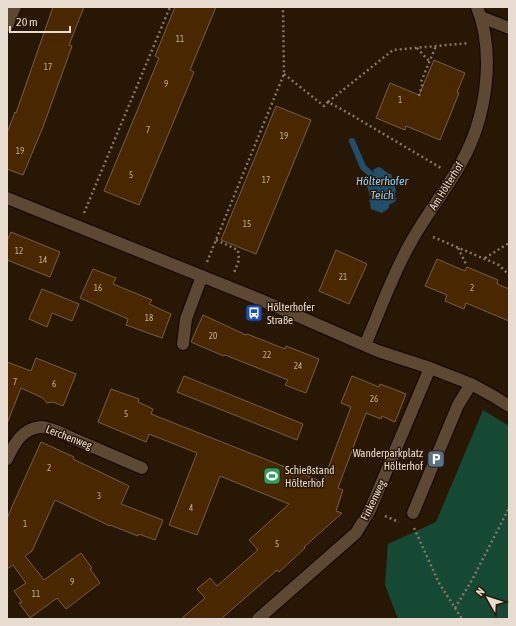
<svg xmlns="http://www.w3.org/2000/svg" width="516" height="626" font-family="'Asap Condensed',sans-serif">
	<rect width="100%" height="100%" fill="#291705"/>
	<path fill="#154934" d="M483,410L509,426V619H398L385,585L388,544L436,522Z"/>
	<path fill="#204f6c" d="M378,167C384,168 386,174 391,174L396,190L395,193L396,201L389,205V208L382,213L371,209L370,202L369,201L372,197L370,195L366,184L374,173L373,170Z"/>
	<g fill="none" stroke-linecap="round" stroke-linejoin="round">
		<path stroke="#204f6c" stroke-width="6" d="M352,141L363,167L378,181"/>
	</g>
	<path fill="#492800" stroke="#735e49" d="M53,7H84L69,45L72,46L43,127L23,175L7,169V133L15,112L16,113Z
		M175,7H216L190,70L194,72L139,205L104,191L159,58L155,56Z
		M434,60L465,73L457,92L459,93L440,140L406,126L405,130L376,118L390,83L419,95Z
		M276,106L311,120L256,254L221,240Z
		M11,232L60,252L50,277L7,260V241Z
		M336,250L367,264L349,304L319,291Z
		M437,259L465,271L467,267L498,280L497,284L509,289V321L466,303L464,309L445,301L447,295L425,286Z
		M93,269L116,278L113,284L152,300L149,304L171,314L162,338L126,325L128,319L80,298Z
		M42,289L79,304L72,321L52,313L47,327L29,319Z
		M203,315L246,335L247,334L285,349L286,346L319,359L306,393L285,385L288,380L225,355L224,356L191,342Z
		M36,358L76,374L63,406L53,402L47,403L43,398L21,388L8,421H7V362L31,371Z
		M184,376L303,424L297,440L177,392Z
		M352,376L379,387L380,384L406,394L395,422L382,416L381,419L366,413L338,488L343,490L336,511L342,513L304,547L305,548L279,572L277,570L221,619H181L205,598L197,589L210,578L217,586L258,550L249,540L289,504L220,476L197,535L169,525L197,453L149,434L146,442L98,422L111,389L139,399L138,402L153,409L151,414L323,482L351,407L341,403Z
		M41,442L74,457L73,459L129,486L121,504L163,520L155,540L139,534L138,536L110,525V526L55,500L32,551L25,556L44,580L81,553L92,568L90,569L100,583L66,609L57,598L30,618L19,603L22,602L14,591L26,583L13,565L7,569V518Z"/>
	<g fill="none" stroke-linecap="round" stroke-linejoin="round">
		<defs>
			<path id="minor" d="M481,17L509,28
				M7,26L15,7
				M7,198L261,300L378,351L430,368L471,384L493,396L509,406
				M183,344L186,319L202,276
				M365,345C380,311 392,275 411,242C426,215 446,190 461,163C486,119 496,55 477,7
				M7,459C14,444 22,429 40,427C48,426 64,434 72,438C95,448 119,458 142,468
				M413,513L458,405L471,384
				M258,619L356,533L370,510L430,368"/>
		</defs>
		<use href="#minor" stroke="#110300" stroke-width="14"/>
		<path stroke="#867767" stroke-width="2.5" stroke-dasharray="2 3" stroke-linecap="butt" d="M417,48L430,62
			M284,74L324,106L328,102L343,110L441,168
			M419,96L422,86L421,82L436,46
			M328,102L393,50L469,43
			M84,213L170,7
			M433,237L499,265L509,275
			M216,240L238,250L239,260L234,273
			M458,248L466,264
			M485,258L509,243
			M207,262L284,74L283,7
			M385,516L399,522
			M414,528L439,583L462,619
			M455,608L472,580L509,508"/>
		<use href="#minor" stroke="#5d4834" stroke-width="12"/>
	</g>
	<defs>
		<symbol id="bus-square" viewBox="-11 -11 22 22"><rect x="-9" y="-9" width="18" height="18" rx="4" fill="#1a4fb4" stroke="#291705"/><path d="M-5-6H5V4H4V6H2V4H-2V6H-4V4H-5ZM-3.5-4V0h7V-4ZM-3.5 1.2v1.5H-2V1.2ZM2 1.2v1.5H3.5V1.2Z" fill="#fff"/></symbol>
		<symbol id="parking-square" viewBox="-11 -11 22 22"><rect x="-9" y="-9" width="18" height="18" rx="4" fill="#5c6f8a" stroke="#291705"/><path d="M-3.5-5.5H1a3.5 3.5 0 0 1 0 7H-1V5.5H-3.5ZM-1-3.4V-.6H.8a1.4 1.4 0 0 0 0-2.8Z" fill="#fff"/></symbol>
		<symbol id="stadium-square" viewBox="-11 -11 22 22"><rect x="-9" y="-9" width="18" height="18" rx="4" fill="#2e9e5b" stroke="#291705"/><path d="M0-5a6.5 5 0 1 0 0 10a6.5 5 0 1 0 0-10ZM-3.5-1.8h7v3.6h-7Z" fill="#fff"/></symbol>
	</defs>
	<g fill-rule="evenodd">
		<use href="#bus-square" x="244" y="303" width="20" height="20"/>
		<use href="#parking-square" x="426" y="449" width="20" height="20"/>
		<use href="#stadium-square" x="262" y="466" width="20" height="20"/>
	</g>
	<g text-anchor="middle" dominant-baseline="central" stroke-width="3" stroke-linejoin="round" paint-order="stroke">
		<g font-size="9" fill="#c0ae9b">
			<text x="180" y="39">11</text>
			<text x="48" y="67">17</text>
			<text x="166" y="84">9</text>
			<text x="400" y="100">1</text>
			<text x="148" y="130">7</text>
			<text x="284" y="136">19</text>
			<text x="20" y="151">19</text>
			<text x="131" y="175">5</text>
			<text x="266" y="180">17</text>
			<text x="247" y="224">15</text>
			<text x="19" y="251">12</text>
			<text x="43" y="260">14</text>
			<text x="343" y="277">21</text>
			<text x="98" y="288">16</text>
			<text x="472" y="288">2</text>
			<text x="149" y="318">18</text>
			<text x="213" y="336">20</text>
			<text x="267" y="355">22</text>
			<text x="298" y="366">24</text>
			<text x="15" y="382">7</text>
			<text x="54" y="384">6</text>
			<text x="374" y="399">26</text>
			<text x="126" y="414">5</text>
			<text x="49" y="468">2</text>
			<text x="99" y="496">3</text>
			<text x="191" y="508">4</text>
			<text x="25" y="524">1</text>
			<text x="277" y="544">5</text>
			<text x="72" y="582">9</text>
			<text x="36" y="594">11</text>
		</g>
		<g font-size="11" fill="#e8dbcf" stroke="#291705">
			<text transform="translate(446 186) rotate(-58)">Am Hölterhof</text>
			<text transform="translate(69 437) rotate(21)">Lerchenweg</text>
			<text transform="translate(373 500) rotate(-64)">Finkenweg</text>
		</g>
		<g font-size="11" fill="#e8dbcf" stroke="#291705" text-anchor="start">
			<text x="267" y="307">Hölterhofer<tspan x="267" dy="13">Straße</tspan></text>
			<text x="423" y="453" text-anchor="end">Wanderparkplatz<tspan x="423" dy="13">Hölterhof</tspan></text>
			<text x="285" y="470">Schießstand<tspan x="285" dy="13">Hölterhof</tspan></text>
		</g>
		<g font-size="12" font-style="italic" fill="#8dcdf7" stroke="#291705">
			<text x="382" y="181">Hölterhofer<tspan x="382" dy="14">Teich</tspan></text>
		</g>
	</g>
	<rect width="516" height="626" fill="none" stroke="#e8dbcf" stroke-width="16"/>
	<g transform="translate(488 598) rotate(309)" stroke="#291705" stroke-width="3" paint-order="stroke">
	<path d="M0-3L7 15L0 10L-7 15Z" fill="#e8dbcf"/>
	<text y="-6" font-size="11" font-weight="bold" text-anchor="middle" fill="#e8dbcf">N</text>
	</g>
	<path d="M10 26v6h60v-6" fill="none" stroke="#e8dbcf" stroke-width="2"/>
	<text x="16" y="26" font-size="12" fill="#e8dbcf" stroke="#291705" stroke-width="3" paint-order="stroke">20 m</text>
</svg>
